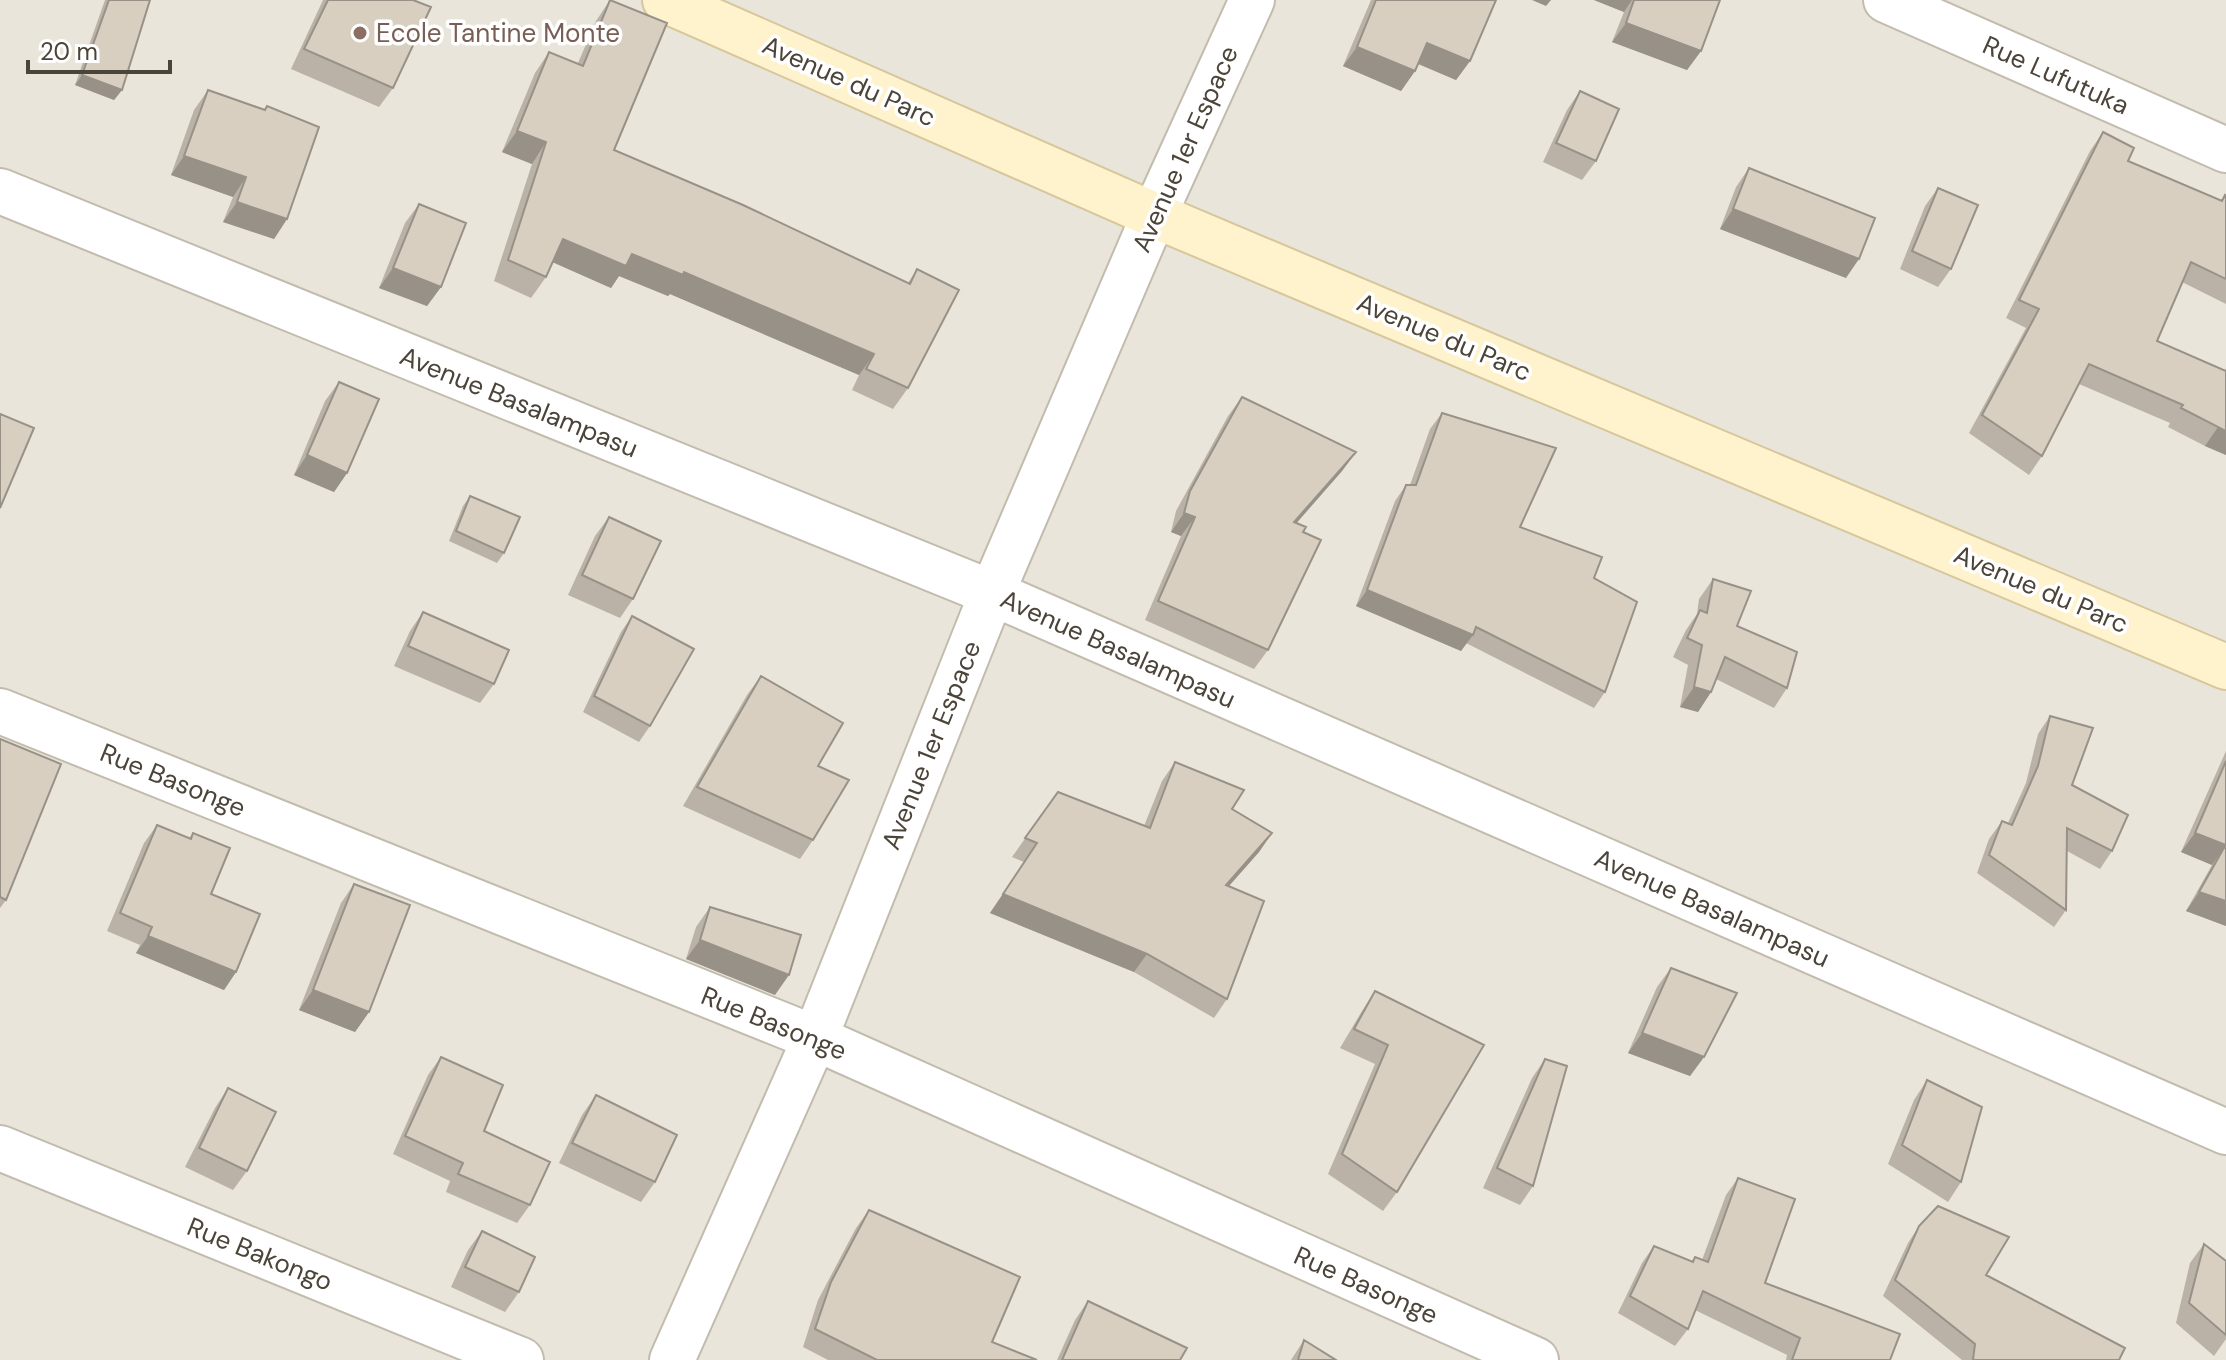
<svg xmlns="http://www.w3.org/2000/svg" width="2226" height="1360" font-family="'DM Sans',sans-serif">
	<rect width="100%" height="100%" fill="#f6f3ec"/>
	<path fill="#eae5da" d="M0,0H2226V1360H0Z"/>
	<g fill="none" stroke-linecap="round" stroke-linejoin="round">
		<defs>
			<path id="street" d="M1886,0L2226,150
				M0,191L992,593L2226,1132
				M0,711L815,1038L1536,1360
				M0,1148L521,1360
				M672,1360L815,1038L992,593L1154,215L1252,0"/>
			<path id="secondary" d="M665,0L1154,215L2226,667"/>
		</defs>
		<use href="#street" stroke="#c2bbae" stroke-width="48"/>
		<use href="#secondary" stroke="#d6c79b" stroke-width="48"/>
		<use href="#street" stroke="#fff" stroke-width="44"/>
		<use href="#secondary" stroke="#fff3cd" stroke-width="44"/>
	</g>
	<path fill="#bab2a6" d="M105,0H150L122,90L114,100L75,85Z
		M323,0H413L393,88L379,107L291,69Z
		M610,0L614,150L908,283L917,269L908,388L893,409L852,390L859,375L670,294L668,296L619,276L611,288L552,262L546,277L531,298L494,281L532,164L502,152L535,73L549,52L578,63L596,21Z
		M1371,0H1496L1470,61L1456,80L1418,64L1415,71L1401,91L1343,66Z
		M1594,0H1720L1701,51L1687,70L1612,42L1624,12Z
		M208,90L287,219L274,239L223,222L233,197L171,175L194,110Z
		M1580,91L1596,161L1582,180L1543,162L1567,110Z
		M2103,132L2128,161L2221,200L2225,195L2226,196V304L2182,282L2157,341L2225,370L2226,368V455L2205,446L2168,427L2170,423L2079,384L2042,456L2029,475L1969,433L2026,328L2006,318L2090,151Z
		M1749,168L1846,278L1720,229L1736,187Z
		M1938,188L1951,269L1938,287L1900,269L1925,206Z
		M419,204L441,287L427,306L379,288L405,223Z
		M339,382L347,473L334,492L294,475L325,401Z
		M1242,397L1356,452L1342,471L1296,523L1303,532L1268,650L1254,669L1145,620L1181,536L1171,532L1176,511L1228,416Z
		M1442,413L1520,527L1594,578L1605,692L1594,708L1466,643L1461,651L1356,606L1395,501L1406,485H1410L1430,429Z
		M470,496L504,553L497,563L449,541L463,506Z
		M609,517L633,599L620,618L568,595L595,536Z
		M1713,579L1737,626L1787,688L1774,708L1716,679L1711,692L1698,712L1680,707L1688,665L1673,657L1686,630L1697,614L1699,599Z
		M423,612L494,684L480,703L394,666L410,631Z
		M632,616L650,726L639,742L583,712L621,632Z
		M761,676L818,766L813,840L800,859L683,806L747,695Z
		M2050,716L2072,785L2112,851L2100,869L2067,851L2066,910L2054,927L1977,873L1989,839L2002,821L2008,823L2026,783L2038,734Z
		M0,739L6,900L0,908Z
		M2226,751V926L2186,911L2212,865L2181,852Z
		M1175,762L1232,809L1272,833L1259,852L1229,886L1227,999L1214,1018L1134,972L990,913L1024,862L1012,857L1058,792L1144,826L1162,781Z
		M157,825L189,838L193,833L211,894L236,972L224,990L136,953L140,945L107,931L144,843Z
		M354,884L369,1012L355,1032L299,1010L341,903Z
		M710,907L775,995L686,959L696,927Z
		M1671,968L1704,1057L1690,1076L1628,1053L1657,987Z
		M1375,991L1484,1045L1397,1192L1383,1211L1328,1174L1375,1064L1340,1048L1362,1011Z
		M441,1057L530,1205L517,1223L446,1192L450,1181L393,1154L428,1075Z
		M1545,1059L1533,1186L1520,1205L1483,1188L1532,1078Z
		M1927,1080L1961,1182L1948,1202L1888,1164L1914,1100Z
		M228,1088L247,1171L233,1190L185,1167L215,1108Z
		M596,1095L655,1182L641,1202L559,1163L582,1115Z
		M1738,1178L1765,1283L1890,1360H1786L1787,1355L1695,1310L1688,1329L1675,1346L1618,1313L1642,1263L1654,1246L1691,1262L1695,1257L1702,1260L1726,1195Z
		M869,1210L992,1342L1037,1360H828L803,1347L818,1300L856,1228Z
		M1919,1226L1986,1275L2119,1360H1962L1883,1296L1908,1243Z
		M482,1231L519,1292L505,1312L451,1287L468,1250Z
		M2204,1244L2226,1261V1339L2214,1356L2176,1323L2190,1263Z
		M1088,1301L1180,1360H1057L1075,1320Z
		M1304,1340L1336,1360H1291Z"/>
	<path fill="#979187" d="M1532,0H1551L1546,6Z
		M1594,0H1632L1624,12Z
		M1626,23L1701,51L1687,70L1612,42Z
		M1427,43L1470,61L1456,80L1414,62Z
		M1357,47L1415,71L1401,91L1343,66Z
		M82,75L122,90L114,100L75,85Z
		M517,131L546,142L532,164L502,152Z
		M184,156L246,177L233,197L171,175Z
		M237,202L287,219L274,239L223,222Z
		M1733,209L1859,259L1846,278L1720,229Z
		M563,239L632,254L684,272L874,354L859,375L670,294L668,296L619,276L611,288L548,260Z
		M393,268L441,287L427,306L379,288Z
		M2218,427L2226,431V455L2205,446Z
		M1356,452L1342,471L1280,542L1294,522Z
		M307,455L347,473L334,492L294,475Z
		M1184,513L1195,517L1181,536L1171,532Z
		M1367,590L1473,635L1461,651L1356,606Z
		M1694,687L1711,692L1698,712L1680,707Z
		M1272,833L1259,852L1213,904L1226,885Z
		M2195,833L2226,845L2212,865L2181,852Z
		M2199,892L2226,901V926L2186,911Z
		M1003,894L1147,954L1134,972L990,913Z
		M148,936L236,972L224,990L136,953Z
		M700,940L789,975L775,995L686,959Z
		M313,990L369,1012L355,1032L299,1010Z
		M1642,1033L1704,1057L1690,1076L1628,1053Z"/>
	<path fill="#d8cfc1" stroke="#979187" stroke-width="2" d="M109,0H150L122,90L82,75Z
		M328,0H413L431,7L393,88L304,49Z
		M610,0L667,23L614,150L743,205L910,284L917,269L959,290L908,388L866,369L874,354L684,272L683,275L632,254L626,266L563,239L546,277L508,260L546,142L517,131L549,52L583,66Z
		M1376,0H1496L1470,61L1427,43L1415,71L1357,47Z
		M1634,0H1720L1701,51L1626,23Z
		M208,90L265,110L267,106L319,127L287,219L237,202L246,177L184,156Z
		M1580,91L1619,109L1596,161L1556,143Z
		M2103,132L2134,148L2128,161L2222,201L2225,195L2226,196V279L2191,262L2157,341L2226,371V431L2181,408L2183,405L2089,364L2042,456L1982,415L2039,309L2019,300Z
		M1749,168L1875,218L1859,259L1733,209Z
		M1938,188L1978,205L1951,269L1912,251Z
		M419,204L466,223L441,287L393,268Z
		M339,382L379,399L347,473L307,455Z
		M1242,397L1356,452L1294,522L1306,527L1303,532L1321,540L1268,650L1158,601L1195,517L1184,513L1190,491Z
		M1442,413L1556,448L1520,527L1602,557L1594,578L1637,602L1605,692L1476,627L1473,635L1367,590L1406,485H1416Z
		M0,414L34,428L0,508Z
		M470,496L520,517L504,553L456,531Z
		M609,517L661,541L633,599L582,575Z
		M1713,579L1751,591L1737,626L1797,652L1787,688L1725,657L1711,692L1694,687L1702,645L1687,638L1700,610L1707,613Z
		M423,612L509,650L494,684L408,646Z
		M632,616L694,649L650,726L594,696Z
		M761,676L843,723L818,766L849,780L813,840L697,787Z
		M2050,716L2093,728L2072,785L2128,815L2112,851L2067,828L2066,910L1989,855L2002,821L2012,825L2038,766Z
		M0,739L61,764L6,900L0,897Z
		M2226,761V845L2195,833Z
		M1175,762L1244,790L1232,809L1272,833L1226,885L1264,901L1227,999L1147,954L1003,894L1037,843L1025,838L1058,792L1150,828Z
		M157,825L191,839L193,833L230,848L211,894L260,914L236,972L148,936L152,927L120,913Z
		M2225,846H2226V901L2199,892Z
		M354,884L410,905L369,1012L313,990Z
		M710,907L801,935L789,975L700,940Z
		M1671,968L1737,993L1704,1057L1642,1033Z
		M1375,991L1484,1045L1397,1192L1342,1154L1388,1045L1354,1029Z
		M441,1057L503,1085L484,1131L550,1162L530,1205L458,1174L463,1163L405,1136Z
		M1545,1059L1567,1066L1533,1186L1497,1168Z
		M1927,1080L1982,1107L1961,1182L1902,1145Z
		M228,1088L276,1112L247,1171L199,1148Z
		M596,1095L677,1135L655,1182L572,1143Z
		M1738,1178L1795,1199L1765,1283L1900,1334L1890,1360H1792L1800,1338L1703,1291L1688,1329L1630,1296L1654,1246L1693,1262L1695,1257L1708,1262Z
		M1938,1206L2009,1237L1986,1275L2125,1348L2119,1360H1973L1975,1344L1895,1280L1919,1226Z
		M869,1210L1020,1277L992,1342L1037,1360H877L815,1329L831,1282Z
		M482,1231L535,1257L519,1292L465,1267Z
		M2204,1244L2226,1261V1335L2189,1303Z
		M1088,1301L1187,1348L1180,1360H1062Z
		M1304,1340L1336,1360H1298Z"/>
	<circle fill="#8d6e63" stroke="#fff" stroke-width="3" cx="360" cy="33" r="8"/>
	<g text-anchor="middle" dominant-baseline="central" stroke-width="7" stroke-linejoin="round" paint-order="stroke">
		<g font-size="26" fill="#785e54" stroke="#fff" text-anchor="start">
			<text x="376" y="33">Ecole Tantine Monte</text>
		</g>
		<g font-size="26" fill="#4b4439" stroke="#fff">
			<text transform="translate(2056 75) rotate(24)">Rue Lufutuka</text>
			<text transform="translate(849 81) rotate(24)">Avenue du Parc</text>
			<text transform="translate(1185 149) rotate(-66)">Avenue 1er Espace</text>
			<text transform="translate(1444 337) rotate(23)">Avenue du Parc</text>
			<text transform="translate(519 402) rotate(22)">Avenue Basalampasu</text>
			<text transform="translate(2041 589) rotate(23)">Avenue du Parc</text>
			<text transform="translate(1118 649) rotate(24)">Avenue Basalampasu</text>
			<text transform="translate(931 745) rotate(-68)">Avenue 1er Espace</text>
			<text transform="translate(173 780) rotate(22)">Rue Basonge</text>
			<text transform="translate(1712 908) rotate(24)">Avenue Basalampasu</text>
			<text transform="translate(774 1023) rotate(22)">Rue Basonge</text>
			<text transform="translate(260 1254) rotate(22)">Rue Bakongo</text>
			<text transform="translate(1366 1285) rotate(24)">Rue Basonge</text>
		</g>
	</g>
	<path d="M28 60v12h142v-12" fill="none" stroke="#4b4439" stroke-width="4"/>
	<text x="40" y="60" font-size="24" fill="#4b4439" stroke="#ffffff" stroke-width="6" paint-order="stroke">20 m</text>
</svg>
